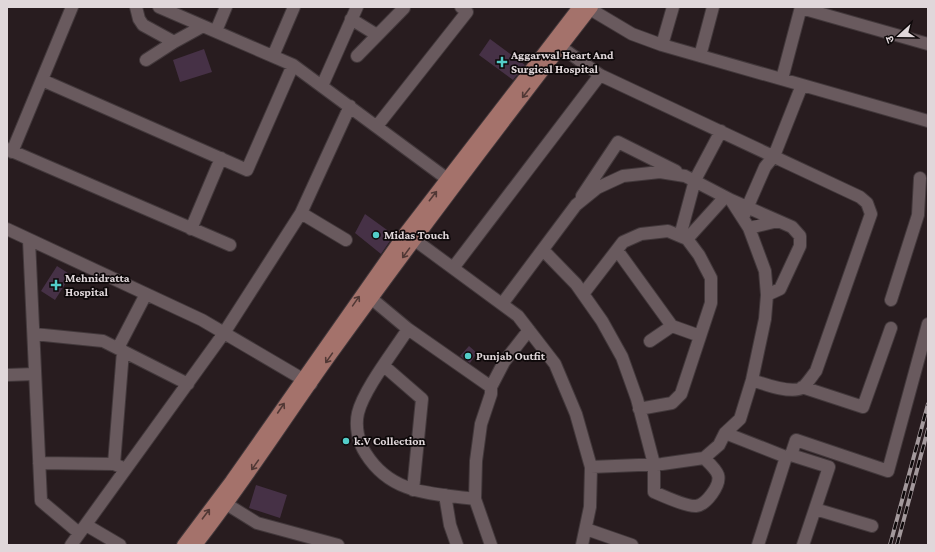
<svg xmlns="http://www.w3.org/2000/svg" width="935" height="552" font-family="'Crimson Pro','Noto Sans Devanagari',serif">
	<rect width="100%" height="100%" fill="#281c1f"/>
	<path fill="#463146" d="M490,39L525,65L513,80L479,55Z
		M204,49L212,72L180,82L173,60Z
		M365,214L394,235L381,254L355,233Z
		M57,266L71,275L55,300L41,291Z
		M469,346L477,353L470,363L460,356Z
		M256,485L287,495L280,518L249,508Z"/>
	<g fill="none" stroke-linecap="round" stroke-linejoin="round">
		<defs>
			<path id="minor" d="M136,7L139,19L143,25L174,42L203,26
				M159,7L293,65L454,184
				M801,8L928,44
				M590,9L632,34L662,45L928,121
				M351,19L377,35
				M216,31L226,7
				M662,45L673,7
				M561,47L600,75L860,197L867,203L871,214L816,371C812,376 807,384 802,388C790,394 764,384 752,380
				M273,56L294,7
				M357,56L404,8
				M700,56L713,7
				M146,60L174,42
				M782,79L801,7
				M42,80L247,170L293,65
				M322,86L357,7
				M377,126L467,12L461,7
				M7,149L230,245
				M12,152L72,7
				M582,196L618,142L676,171
				M731,200L792,227L800,236V246L780,289L767,295
				M301,213L346,240
				M744,215L765,167L774,156L802,85
				M749,228L778,221
				M7,229L202,320L311,384
				M191,229L221,158
				M408,235L518,316L555,364L576,414L591,467L590,507L582,545
				M680,236L695,180L721,131
				M687,239L725,197
				M29,240L41,501L79,533
				M543,250L576,284L602,321L622,357L637,399L654,464V492C663,496 687,507 696,506C706,505 721,485 718,475C716,469 708,462 704,458
				M617,250L672,326L700,336
				M453,268L600,75
				M583,294L623,242L641,234L668,231L687,239L699,255L711,278V303L681,394L672,403L639,409
				M372,299L408,329L491,387
				M891,300L918,215L920,178
				M502,304L576,205L597,188L623,176L660,172L685,176L731,200L749,228L765,271L767,295L765,319L752,380L740,419L725,433L719,445L704,458L662,464L591,467
				M408,329C394,351 364,389 358,413C355,426 358,442 366,454C392,495 432,493 475,499
				M34,334L103,341L188,384
				M650,341L672,326
				M118,348L146,294
				M384,366L422,399L413,490
				M7,375L35,374
				M802,387L863,407L891,328
				M725,433L786,457L791,455L829,467L803,545
				M791,455L796,440L888,471L928,324
				M39,463L114,464L121,467
				M114,464L123,351
				M445,495L450,525L457,545
				M228,505L257,523L338,545
				M815,509L872,526
				M86,525L120,545
				M586,529L632,545
				M71,545L224,333L301,213L350,106
				M491,545L475,499L476,461L481,424L491,394V387L504,362L529,330
				M758,545L786,457"/>
			<path id="major" d="M183,545L231,481L405,233L579,7
				M196,545C244,484 285,419 330,356C415,238 503,122 592,7"/>
		</defs>
		<use href="#minor" stroke="#42383b" stroke-width="14"/>
		<use href="#major" stroke="#42383b" stroke-width="14"/>
		<use href="#minor" stroke="#695a5e" stroke-width="12"/>
		<use href="#major" stroke="#a4726b" stroke-width="12"/>
		<defs>
			<path id="rail" d="M890,545L928,404
				M897,545L928,429"/>
		</defs>
		<use href="#rail" stroke="#a3999c" stroke-width="4"/>
		<use href="#rail" stroke="#0d0809" stroke-width="2.5" stroke-dasharray="8" stroke-linecap="butt"/>
	</g>
	<defs><path id="oneway-shaft" d="M-6 0H5M1.5-3L5.5 0L1.5 3" fill="none" stroke-width="1.6" stroke-linecap="round" stroke-linejoin="round"/></defs>
	<g stroke="#513835">
		<use href="#oneway-shaft" transform="translate(526 93) rotate(128)"/>
		<use href="#oneway-shaft" transform="translate(433 196) rotate(-52)"/>
		<use href="#oneway-shaft" transform="translate(406 253) rotate(126)"/>
		<use href="#oneway-shaft" transform="translate(356 301) rotate(-55)"/>
		<use href="#oneway-shaft" transform="translate(329 358) rotate(125)"/>
		<use href="#oneway-shaft" transform="translate(281 408) rotate(-56)"/>
		<use href="#oneway-shaft" transform="translate(255 465) rotate(125)"/>
		<use href="#oneway-shaft" transform="translate(206 514) rotate(-53)"/>
	</g>
	<g fill="#53cdc9" stroke="#0d0809" stroke-width="1.5">
		<path d="M500 56h4v4h4v4h-4v4h-4v-4h-4v-4h4z"/>
		<circle cx="376" cy="235" r="4"/>
		<path d="M54 279h4v4h4v4h-4v4h-4v-4h-4v-4h4z"/>
		<circle cx="468" cy="356" r="4"/>
		<circle cx="346" cy="441" r="4"/>
	</g>
	<g text-anchor="middle" dominant-baseline="central" stroke-width="3.5" stroke-linejoin="round" paint-order="stroke">
		<g font-size="12" font-weight="bold" fill="#e0d7da" stroke="#0d0809" text-anchor="start">
			<text x="511" y="55">Aggarwal Heart And<tspan x="511" dy="14">Surgical Hospital</tspan></text>
			<text x="384" y="235">Midas Touch</text>
			<text x="65" y="278">Mehnidratta<tspan x="65" dy="14">Hospital</tspan></text>
			<text x="476" y="356">Punjab Outfit</text>
			<text x="354" y="441">k.V Collection</text>
		</g>
	</g>
	<rect width="935" height="552" fill="none" stroke="#e0d7da" stroke-width="16"/>
	<g transform="translate(899 36) rotate(249)" stroke="#0d0809" stroke-width="3" paint-order="stroke">
	<path d="M0-3L7 15L0 10L-7 15Z" fill="#e0d7da"/>
	<text y="-6" font-size="11" font-weight="bold" text-anchor="middle" fill="#e0d7da">उ</text>
	</g>
</svg>
